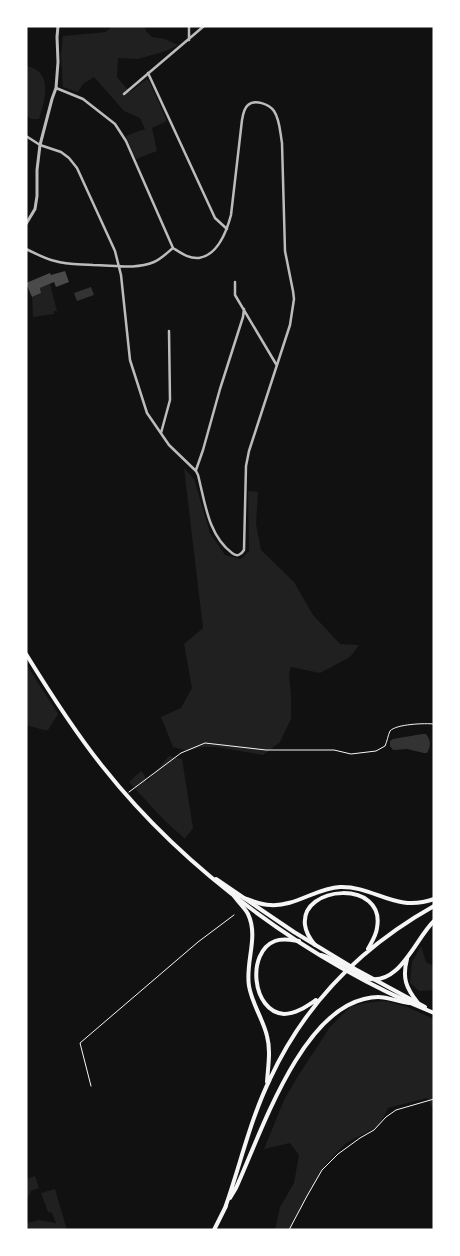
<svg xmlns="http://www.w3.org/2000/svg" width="460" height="1256" font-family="Raleway,sans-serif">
	<rect width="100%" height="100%" fill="#111"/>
	<path fill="#202020" d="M112,26H145L146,31L152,37L165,39L178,45L166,51L138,59L118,58L117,77L130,92L147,79L149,81L167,121L152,128L157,151L136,159L126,136L145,129L140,118L124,111L94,77L83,84L78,92L63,87L61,55L63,36L106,32Z
		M26,66C54,71 45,100 39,119H31L26,115Z
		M50,284L57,311H54V314L33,317L32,297L41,293L40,288Z
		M184,468L194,479L210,533L225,555L241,559L249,551L248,491L258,492L256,524L261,550L294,582L313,615L340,644L359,645L350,657L320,673L291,667L289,674L291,696V719L280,742L263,755L216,747H201L188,751L173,747L161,717L181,708L192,688L184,644L203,628Z
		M26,664L58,714L48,730H44L26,725Z
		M169,756L182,759L193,828L185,839L164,820L129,782L141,771L144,774L147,782Z
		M421,946L426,962L434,966V990L419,991L410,983L412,962Z
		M386,1001L407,1007L434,1019V1110L427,1098L388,1108L379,1126L346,1143L325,1165L294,1221L291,1230H275L280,1207L294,1183L299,1155L290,1143L264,1149L284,1100L298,1076L330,1027L350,1007L365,1003Z
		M35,1176L39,1188L31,1191L28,1197L26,1199V1179Z
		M55,1189L67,1230H26V1221L27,1223L39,1220L56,1223L52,1213L48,1212L41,1193Z"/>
	<path fill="#333" d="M91,287L94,295L77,301L74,293Z
		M422,734H426C431,740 431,746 427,753H424L407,749L393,750L390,746V741L393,739Z"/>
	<path fill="#4a4a4a" d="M65,271L69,282L56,287L54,282L40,288L41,293L32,297L26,283L50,273L51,275Z"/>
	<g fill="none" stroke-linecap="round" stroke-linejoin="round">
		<path stroke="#f5f5f5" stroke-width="1" d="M129,792L181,753L205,743L266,750H334L351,754L376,751L385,746C387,742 388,735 390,731C396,724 425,723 434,724
			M91,1086L80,1043L198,942L234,915
			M289,1230L307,1196L322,1170L338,1154L360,1138L374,1130L386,1117L396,1110L434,1099"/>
		<path stroke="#bcbcbc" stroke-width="2.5" d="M189,40V26
			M148,73L215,218L227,229
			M56,88L83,99L115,124L126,141L173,248
			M124,94L204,26
			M26,136L40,145L61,152L69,158L77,168L115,251L121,275L130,360L147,413L169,445L196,471L198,475C205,502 208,535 232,553C237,557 241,555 244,550L246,466L249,451L290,325L294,299L293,291L285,251L282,143C280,132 280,120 274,111C269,104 255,99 248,105C244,108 243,114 242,120L231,215C227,230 218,255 199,258C189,259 181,253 173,248C167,253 161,259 154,262C135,270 113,265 93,265C80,264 67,265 55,261C45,259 35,253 26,249
			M235,282V295L276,364
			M161,433L170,400L169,331
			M196,470L203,450L220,389L243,317L244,309"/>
		<path stroke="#bcbcbc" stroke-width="3" d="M26,224L35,209L37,196V170L40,145L52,99L56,88L58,62L57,37L58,26"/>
		<path stroke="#f5f5f5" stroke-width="4" d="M26,654C50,693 74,731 103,767C186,872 310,962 434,1013
			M216,879L294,932L355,969L425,1007"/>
		<path stroke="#f5f5f5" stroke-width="4" d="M234,896C238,902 245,908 248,914C259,937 245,962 249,986C252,1004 263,1019 267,1036C271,1051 268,1066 267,1082
			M244,898C252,901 261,905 270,905C295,907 316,888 340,887C375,886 395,913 434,899
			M299,941C291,940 283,938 275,941C246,952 252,1012 284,1014C296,1014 307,1006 316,1000
			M315,945C310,939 306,933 305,925C300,885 386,879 377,928C376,936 371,943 368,949
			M321,955C333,958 344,965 356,972C359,974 362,977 366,978C399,988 415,939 434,921
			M407,959C402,978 406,988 418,1003
			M230,1198L236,1188C261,1133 300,1014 364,999C384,994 390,1000 409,1003
			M225,1208C240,1166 250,1120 270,1079C305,1003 361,947 434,906
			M214,1230L226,1206"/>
	</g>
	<rect width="460" height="1256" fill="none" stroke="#ffffff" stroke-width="55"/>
</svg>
